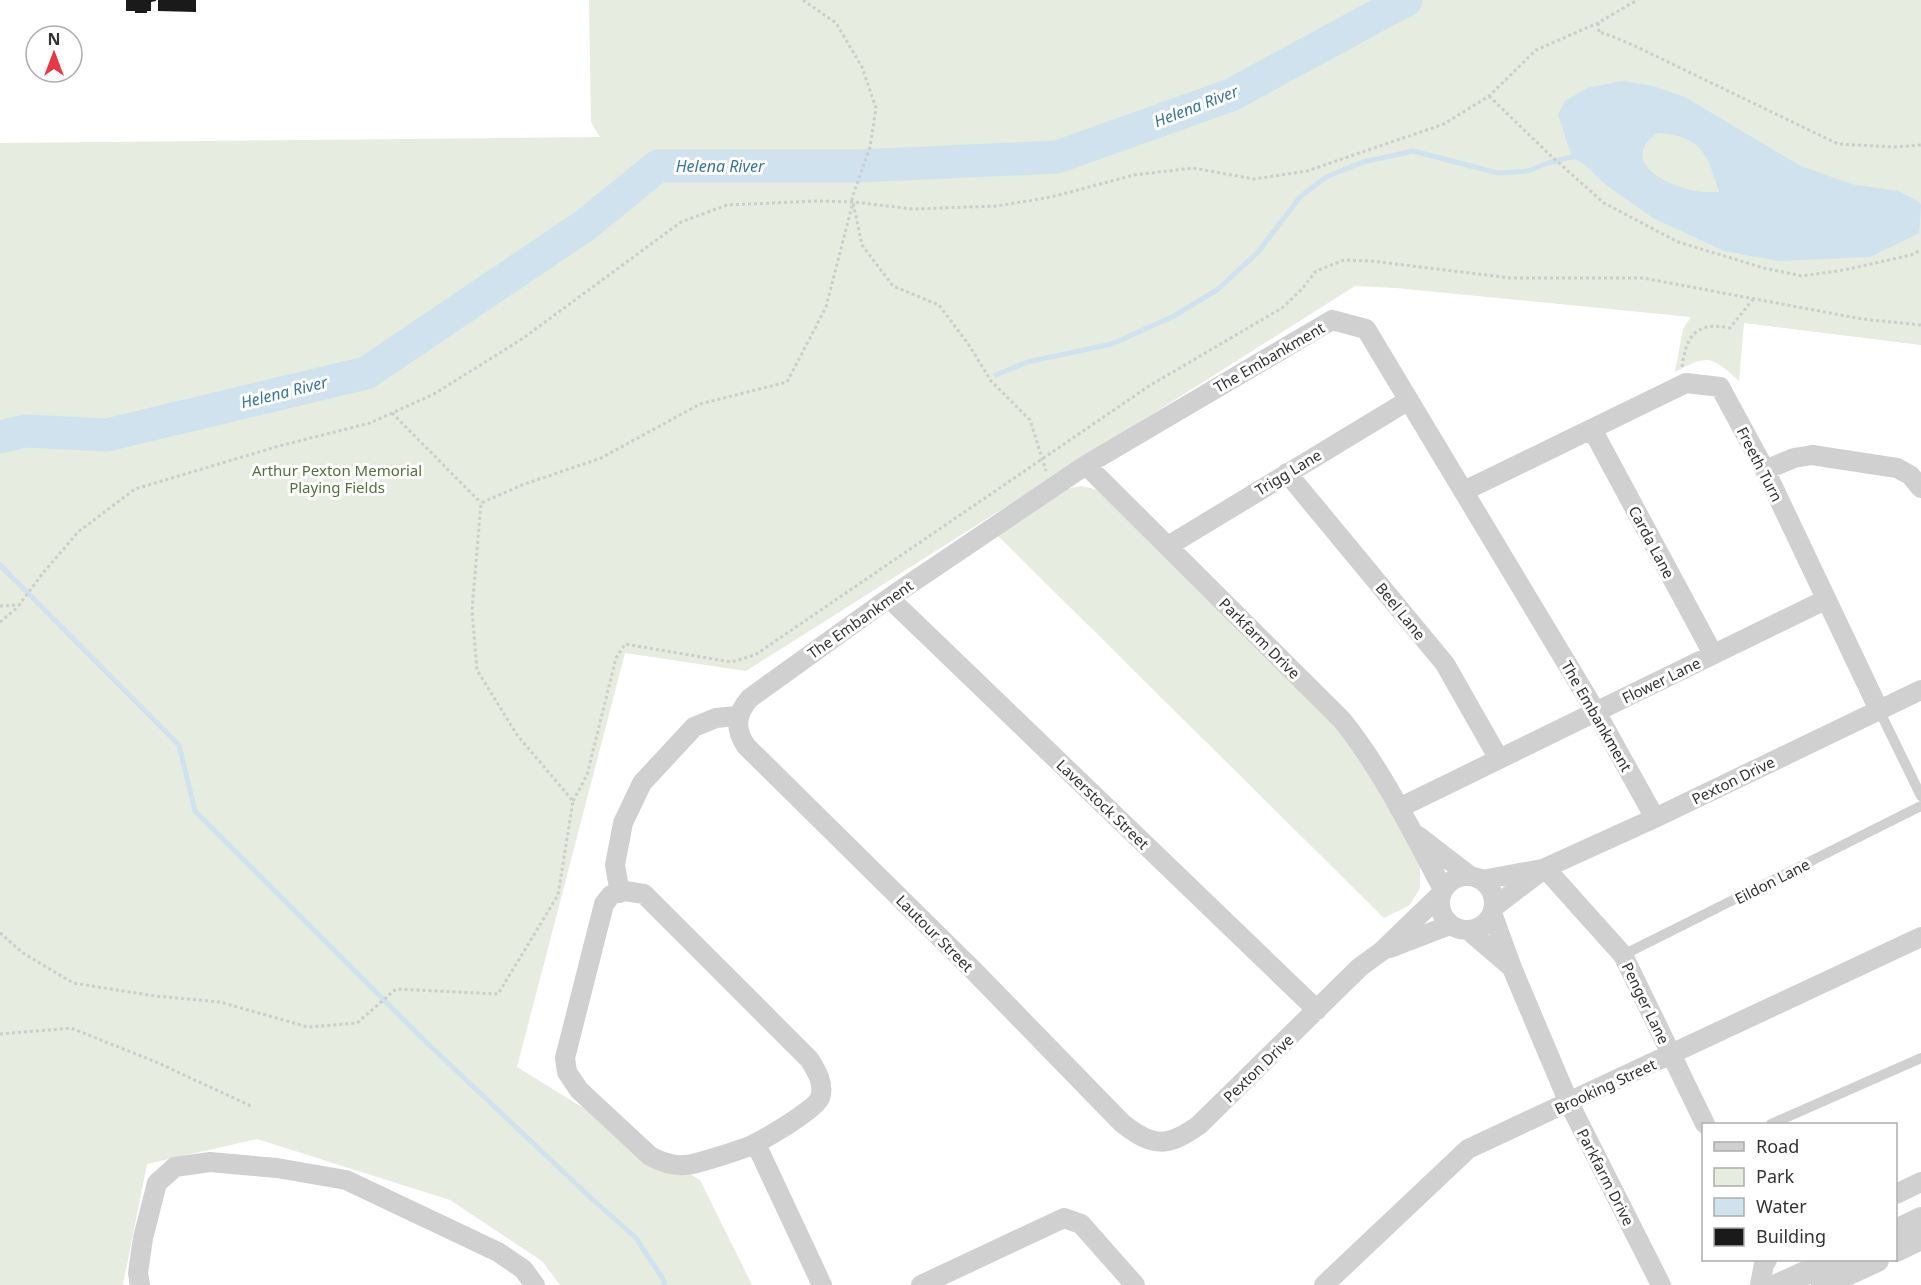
<svg xmlns="http://www.w3.org/2000/svg" width="1921" height="1285" font-family="'Noto Sans',sans-serif">
	<rect width="100%" height="100%" fill="#fff"/>
	<path fill="#e6ecdf" d="M589,0H1921V345L1744,323L1739,381C1711,356 1709,354 1675,372L1683,329L1691,317L1396,288L1355,286L746,671L625,653L517,1067L700,1180L752,1285H560L542,1261L450,1200L257,1139L147,1164L123,1285H0V143L600,137L591,122Z
		M1082,486L1098,490L1322,712L1347,740L1404,831L1420,863V888L1410,905L1384,918L998,536L1066,489Z"/>
	<path fill="#cfe2ee" fill-rule="evenodd" d="M1622,81L1653,86L1685,97L1799,165L1851,184L1898,191L1919,202L1921,205L1919,233L1870,257L1779,261L1724,251L1653,218L1605,184L1585,165L1572,157L1558,115L1565,101L1587,88ZM1658,133C1701,136 1708,154 1719,192C1709,192 1695,192 1686,189C1674,185 1656,178 1648,168C1636,155 1645,140 1658,133Z"/>
	<g fill="none" stroke-linecap="round" stroke-linejoin="round">
		<path stroke="#cfe2ee" stroke-width="5" d="M996,375L1027,362L1112,344L1174,316L1217,290L1258,252L1300,197L1326,177L1363,162L1413,151L1498,173L1528,171L1548,163L1572,157
			M0,565L179,745L195,811L424,1040L592,1199L635,1237L663,1279L665,1285"/>
		<path stroke="#cfe2ee" stroke-width="33" d="M0,437L25,431L107,435L366,373L584,226L658,166H860L1057,157L1231,95L1406,0"/>
	</g>
	<path fill="#1a1a1a" d="M126,0H156V1L151,2V11H147V13H135V11H126Z
		M158,0H196V12L158,11Z"/>
	<g fill="none" stroke-linecap="round" stroke-linejoin="round">
		<path stroke="#cdcdcd" stroke-width="3" stroke-dasharray="3 3" stroke-linecap="butt" d="M803,0L836,23L862,67L876,108L870,147L852,198L862,245L893,286L939,305L969,345L991,381L1030,420L1046,471
			M1598,23L1599,33H1604L1635,46L1838,144L1894,147L1921,145
			M1489,96L1551,156L1604,203L1678,242L1764,268L1802,276L1844,270L1911,255L1921,250
			M1682,367C1686,336 1696,321 1730,328L1754,298
			M392,413L481,503
			M0,606L19,605L43,573L78,532L135,489L279,446L370,423L434,394L522,339L681,222L727,205L817,201L853,202L913,209L997,206L1051,197L1134,175L1193,168L1254,179L1307,171L1444,124L1489,96L1536,50L1598,23L1637,0
			M0,622L18,607
			M573,801L587,775L616,658L625,644L731,662L755,655L1149,386L1282,308L1301,290L1316,271L1344,260L1371,261L1511,278H1643L1862,319L1921,325
			M0,933L23,953L73,983L155,996L220,1002L308,1027L357,1023L396,989L498,994L558,895L573,801L517,735L477,670L472,611L481,503L522,485L601,458L700,404L787,382L826,307L853,202
			M0,1034L71,1028L156,1062L251,1106"/>
		<path stroke="#d0d0d0" stroke-width="10" d="M1879,710L1921,796
			M1623,955L1921,806
			M1771,1124L1921,1058"/>
		<path stroke="#d0d0d0" stroke-width="20" d="M1592,429L1713,654
			M1086,465L1342,720C1383,771 1412,832 1443,889
			M1765,470L1794,458L1812,455L1897,468L1910,475L1921,488
			M1287,473L1445,664L1499,759
			M1464,491L1686,383L1720,387L1765,470L1879,710
			M1168,546L1409,400
			M889,598L1317,1010
			M1399,808L1825,600
			M1418,836L1470,876
			M1545,868L1623,955L1705,1124
			M1440 903a27 27 0 1 1 54 0a27 27 0 1 1-54 0Z
			M1482,880L1542,869
			M625,891L644,894L809,1059C816,1070 825,1084 820,1098C816,1109 768,1137 756,1143C748,1148 694,1165 685,1165C673,1166 661,1162 650,1156L579,1090L567,1072L565,1058L604,904L611,895Z
			M620,893L615,865L623,823L642,783L694,727L716,718L737,716
			M1440,895L1382,951L1360,967L1199,1125C1167,1148 1152,1147 1122,1123L973,970L746,746C734,728 736,714 750,698L889,598L1086,465L1332,320L1366,329L1596,712L1655,818
			M1494,907L1545,868L1655,818L1921,690
			M1492,913L1512,968L1569,1103L1661,1285
			M1468,930L1510,966
			M1390,948L1450,925
			M756,1144L822,1285
			M1896,1194L1921,1182
			M140,1285L138,1273L143,1238L157,1183L175,1167L210,1162L277,1168L346,1180L498,1252L523,1269L535,1285
			M921,1285L1064,1218L1081,1224L1135,1285
			M1324,1285L1468,1149L1921,937
			M1760,1285L1764,1264L1767,1260"/>
		<path stroke="#d0d0d0" stroke-width="24" d="M1896,1231L1921,1219
			M1896,1250L1921,1238
			M1779,1285L1834,1260
			M1823,1285L1877,1260"/>
	</g>
	<g text-anchor="middle" dominant-baseline="central" stroke-width="6" stroke-linejoin="round" paint-order="stroke">
		<g font-size="15" fill="#333" stroke="#fff">
			<text transform="translate(1269 357) rotate(-30)">The Embankment</text>
			<text transform="translate(1760 464) rotate(63)">Freeth Turn</text>
			<text transform="translate(1288 472) rotate(-31)">Trigg Lane</text>
			<text transform="translate(1652 542) rotate(62)">Carda Lane</text>
			<text transform="translate(1401 611) rotate(51)">Beel Lane</text>
			<text transform="translate(860 619) rotate(-35)">The Embankment</text>
			<text transform="translate(1260 638) rotate(45)">Parkfarm Drive</text>
			<text transform="translate(1661 680) rotate(-26)">Flower Lane</text>
			<text transform="translate(1597 716) rotate(60)">The Embankment</text>
			<text transform="translate(1733 780) rotate(-26)">Pexton Drive</text>
			<text transform="translate(1103 804) rotate(44)">Laverstock Street</text>
			<text transform="translate(1772 881) rotate(-27)">Eildon Lane</text>
			<text transform="translate(935 933) rotate(45)">Lautour Street</text>
			<text transform="translate(1646 1003) rotate(64)">Penger Lane</text>
			<text transform="translate(1258 1068) rotate(-44)">Pexton Drive</text>
			<text transform="translate(1605 1086) rotate(-25)">Brooking Street</text>
			<text transform="translate(1606 1177) rotate(63)">Parkfarm Drive</text>
		</g>
		<g font-size="15" fill="#56703f" stroke="#fff">
			<text x="337" y="470">Arthur Pexton Memorial<tspan x="337" dy="17">Playing Fields</tspan></text>
		</g>
		<g font-size="16" font-style="italic" fill="#3f7597" stroke="#fff">
			<text transform="translate(1196 106) rotate(-21)">Helena River</text>
			<text x="720" y="166">Helena River</text>
			<text transform="translate(284 392) rotate(-14)">Helena River</text>
		</g>
	</g>
	<rect x="1702" y="1123" width="195" height="138" fill="#ffffff" stroke="#adadad" stroke-width="1.5"/>
	<rect x="1714" y="1142" width="30" height="9" fill="#d0d0d0" stroke="#adadad" stroke-width="1.5"/>
	<text x="1756" y="1153" font-size="18" fill="#333333">Road</text>
	<rect x="1714" y="1168" width="30" height="18" fill="#e6ecdf" stroke="#adadad" stroke-width="1.5"/>
	<text x="1756" y="1183" font-size="18" fill="#333333">Park</text>
	<rect x="1714" y="1198" width="30" height="18" fill="#cfe2ee" stroke="#adadad" stroke-width="1.5"/>
	<text x="1756" y="1213" font-size="18" fill="#333333">Water</text>
	<rect x="1714" y="1228" width="30" height="18" fill="#1a1a1a" stroke="#adadad" stroke-width="1.5"/>
	<text x="1756" y="1243" font-size="18" fill="#333333">Building</text>
	<g transform="translate(54 54)"><circle r="28" fill="#ffffff" stroke="#adadad" stroke-width="1.5"/>
	<path d="M0-4.5L10 22L0 15L-10 22Z" fill="#e63946"/>
	<text y="-9" font-size="16" font-weight="bold" text-anchor="middle" fill="#333333">N</text>
	</g>
</svg>
